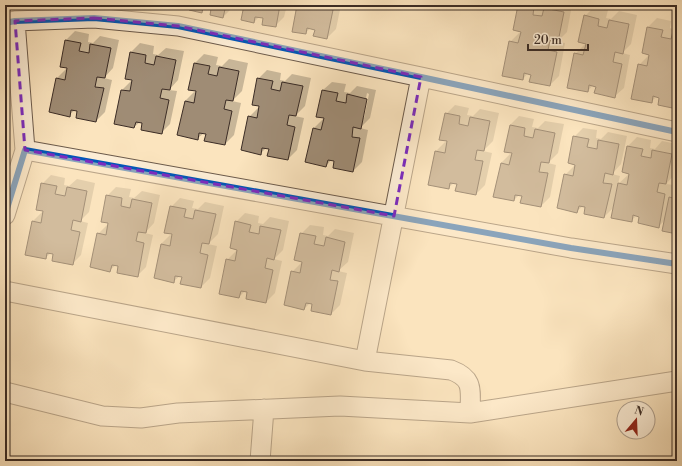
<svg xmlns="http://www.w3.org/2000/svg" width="682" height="466" font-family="'Libre Bodoni',serif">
	<rect width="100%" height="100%" fill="#fbe4be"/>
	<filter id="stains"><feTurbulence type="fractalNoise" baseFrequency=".005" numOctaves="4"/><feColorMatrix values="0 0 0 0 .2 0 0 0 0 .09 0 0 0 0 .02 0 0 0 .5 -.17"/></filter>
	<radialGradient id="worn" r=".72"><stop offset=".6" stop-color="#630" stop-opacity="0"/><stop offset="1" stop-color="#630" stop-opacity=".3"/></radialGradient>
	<path fill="#0003" fill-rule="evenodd" d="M191,5H232V8L223,17L212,8L207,7L201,12Z
		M245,5H287L284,17L275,26L264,18L259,17L254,22Z
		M298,5H341L336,29L327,38L316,29L311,28L305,33Z
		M519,5H541L546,7L548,5H572L567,32L557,42L565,43L559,76L550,85L528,73L523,79L510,42L519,33H521L522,31L514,30Z
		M594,7L608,10L606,18L611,19L619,11L637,15L631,44L622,53L630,55L624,88L615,96L593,85L588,91L575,54L584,45H586L585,16Z
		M657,18L671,21L670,28L675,30L677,28V108L657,96L651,102L639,65L648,56H650L648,27Z
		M75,31L89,34L88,42L93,43L100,36L119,40L113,68L104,78L112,80L105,112L96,121L78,110H75L69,115L57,78L66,69L68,70L66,40Z
		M140,43L154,46L153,54L158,55L166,48L184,51L178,80L169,90L177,91L170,124L161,133L140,122L134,127L122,90L131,81L133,82L131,52Z
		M204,54L218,57L216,65L222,66L229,59L248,63L242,91L232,101L241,103L234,135L225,144L204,133L198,138L185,101L194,92L197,93L195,63Z
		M267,70L281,73L280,80L285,81L292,74L311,78L305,106L295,116L304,118L297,150L288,159L266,148L261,153L249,117L258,108H260L258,79Z
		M332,82L346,84L344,92L350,93L357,86L376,90L370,118L360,128L368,130L362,162L353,171L335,160H331L326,166L314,128L323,119L325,120L323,90ZM367,93L369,94L364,118H362Z
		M455,105L469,108L467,115L473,116L480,109L499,113L493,141L483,151L492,153L485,185L476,194L454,183L448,188L436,151L445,142L448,143L446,114Z
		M519,116L534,119L532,127L538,128L545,121L564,124L558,153L548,163L556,165L550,197L541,206L519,195L514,200L501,163L510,154L512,155L510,125Z
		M583,128L597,130L596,138L601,139L608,132L627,136L621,164L612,174L620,176L618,184L628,175H630V173L623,172L628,146L637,137L651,140L650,148L655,149L662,141L677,144V186L676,173L666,184L674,185L672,195L677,190V233L665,220L658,227L637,215L631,221L614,207L604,217L586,206H583L577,211L565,175L574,166H576L574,137Z
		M51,175L65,178L64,185L69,186L77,179L95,183L89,212L80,221L88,223L81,255L72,264L51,253L45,258L33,221L42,212L44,213L42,184Z
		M116,187L131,189L129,197L134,198L142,191L160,195L154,223L145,233L153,235L146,267L137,276L120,265H116L110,270L98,234L107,225H109L107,196Z
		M180,198L194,201L192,208L198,209L205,202L224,206L218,234L208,244L217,246L210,278L201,287L180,276L174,281L161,244L170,235L173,236L171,207Z
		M245,213L259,216L258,223L263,224L270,217L289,221L283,250L274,259L282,261L275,293L266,302L248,292L245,291L239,297L227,260L236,251H238L236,222Z
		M310,225L324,227L323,235L328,236L335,229L354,233L348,262L338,271L347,273L340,305L331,314L312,310L313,303H310L304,309L292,272L301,263H303L301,234Z"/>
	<path fill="#9f8c75" stroke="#3b2c25" d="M190,5H226L223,18L210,15L211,9L203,7L202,13L189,10Z
		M244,5H280L276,27L262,25L263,18L255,17L254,23L241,20Z
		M297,5H334L327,39L313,36L315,30L307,28L306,34L292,32Z
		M518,5L534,7L533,15L542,16L544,8L564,12L558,42L550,40L548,50L557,52L550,86L529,82L531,75L524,73L523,80L502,76L509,41L518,43L521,32L513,30Z
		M584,15L599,19L598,26L607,28L609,20L629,24L623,54L615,52L613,62L622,64L615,98L594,93L596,87L589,85L588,92L567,88L574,53L583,55L586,44L578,42Z
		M647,27L663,30L661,37L671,39L673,31L677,32V109L658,105L659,98L653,96L652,103L631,99L638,64L647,66L649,55L642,53Z
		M65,40L81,43L79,51L89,53L90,44L111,48L105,78L97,77L95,87L104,88L96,122L76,118L77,111L71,110L70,117L49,112L56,78L65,80L67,68L60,67Z
		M130,52L146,55L145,63L154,65L156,56L176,60L170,90L162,89L160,98L169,100L162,134L141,130L142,123L136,122L134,128L114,124L121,90L130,91L132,80L125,79Z
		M194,63L210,66L208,74L217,76L219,67L239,71L233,101L226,100L224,109L232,111L225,145L204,141L206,134L199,133L198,140L177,135L185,101L194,103L196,91L188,90Z
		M257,78L273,81L271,89L280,91L282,82L303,86L296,116L289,115L287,125L295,127L288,160L267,156L269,149L262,148L261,155L241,150L248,116L257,118L259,106L252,105Z
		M322,90L338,93L336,101L346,103L347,94L367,99L361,129L353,127L352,137L360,138L353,172L333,168L334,161L328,160L326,167L305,162L313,128L321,130L324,118L316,117Z
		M445,113L460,116L459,124L468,126L470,117L490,121L484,151L477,150L475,160L483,161L476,195L455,191L457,184L450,183L449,189L428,185L435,151L445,153L447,141L439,140Z
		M510,125L525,128L524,136L533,138L535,129L555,133L549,163L541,162L539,172L548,173L541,207L520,203L522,196L515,195L514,201L493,197L501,163L509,165L512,153L504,152Z
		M573,136L589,139L587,147L597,149L598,140L619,144L613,175L605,173L603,183L612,184L604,218L584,214L585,207L579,206L577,213L557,208L564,174L573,176L575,165L568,163Z
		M627,146L643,149L641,156L651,158L652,150L672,154L666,184L659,183L657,192L665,194L659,228L638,223L639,217L633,215L632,222L611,218L618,183L627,185L629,174L622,172Z
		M677,165V187L673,186Z
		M41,183L57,186L55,194L65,196L67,187L87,191L81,222L73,220L71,230L80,232L73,265L52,261L53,254L47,253L46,259L25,255L32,221L41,223L43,211L36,210Z
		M106,195L122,198L121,206L130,208L132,199L152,203L146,233L138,232L136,241L144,243L138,277L117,273L118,266L112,265L110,272L90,267L97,233L106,235L108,223L101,222Z
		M669,197L677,199V234L662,231Z
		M170,206L186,209L184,217L193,219L195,210L216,214L209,244L202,243L200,253L208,255L201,288L180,284L182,277L175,276L174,283L154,278L161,244L170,246L172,234L164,233Z
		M235,221L251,225L249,232L259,234L260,226L281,230L274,260L267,258L265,268L273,270L266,303L246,299L247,292L241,291L239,298L219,294L226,259L235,261L237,250L230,248Z
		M300,233L316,236L314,244L324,246L326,237L345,242L339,272L332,270L330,280L338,281L331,315L311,311L312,304L306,303L304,310L284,305L291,271L300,273L302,262L294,260Z"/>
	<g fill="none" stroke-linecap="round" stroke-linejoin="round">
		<defs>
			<path id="minor" d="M15,21L25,150
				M5,23L15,21L94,18L178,26L421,77L677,132
				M5,215L25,150L571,248L677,264
				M5,291L365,361L451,370C475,379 470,391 470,413
				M365,361L421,77
				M5,392L102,416L141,418L178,413L340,406L470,413L677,381
				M260,461L264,409"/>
		</defs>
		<use href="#minor" stroke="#6b5a4b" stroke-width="21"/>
		<use href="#minor" stroke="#fcedd5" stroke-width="19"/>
		<defs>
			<path id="cycleway" d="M5,23L15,21L94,18L178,26L421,77L677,132
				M5,215L25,150L571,248L677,264"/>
		</defs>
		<use href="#cycleway" stroke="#fcedd5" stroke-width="8"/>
		<use href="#cycleway" stroke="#0057b8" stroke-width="6"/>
	</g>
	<path d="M0 0H682V466H0ZM94,18L178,26L421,77L394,216L25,150L15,21Z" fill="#fbe4be" fill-opacity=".55" fill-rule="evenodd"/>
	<path fill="none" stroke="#7b2cbf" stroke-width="3" stroke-dasharray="8 5" stroke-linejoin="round" d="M94,18L178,26L421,77L394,216L25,150L15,21Z"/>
	<rect width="682" height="466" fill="none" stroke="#fbe4be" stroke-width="20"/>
	<rect x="6" y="6" width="670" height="454" fill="none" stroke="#3b2c25" stroke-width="2"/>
	<rect x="10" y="10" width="662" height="446" fill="none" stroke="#3b2c25"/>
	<g transform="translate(636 420) rotate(19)"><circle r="19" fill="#fcedd5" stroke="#afa08f"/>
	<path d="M0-3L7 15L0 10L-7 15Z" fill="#8f2418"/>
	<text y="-6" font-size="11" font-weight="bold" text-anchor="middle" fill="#3b2c25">N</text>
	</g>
	<path d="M528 44v6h60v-6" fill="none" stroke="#3b2c25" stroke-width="2"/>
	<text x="534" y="44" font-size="12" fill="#3b2c25" stroke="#fcedd5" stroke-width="3" paint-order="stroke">20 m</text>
	<rect width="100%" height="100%" filter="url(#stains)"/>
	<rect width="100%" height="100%" fill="url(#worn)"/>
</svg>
